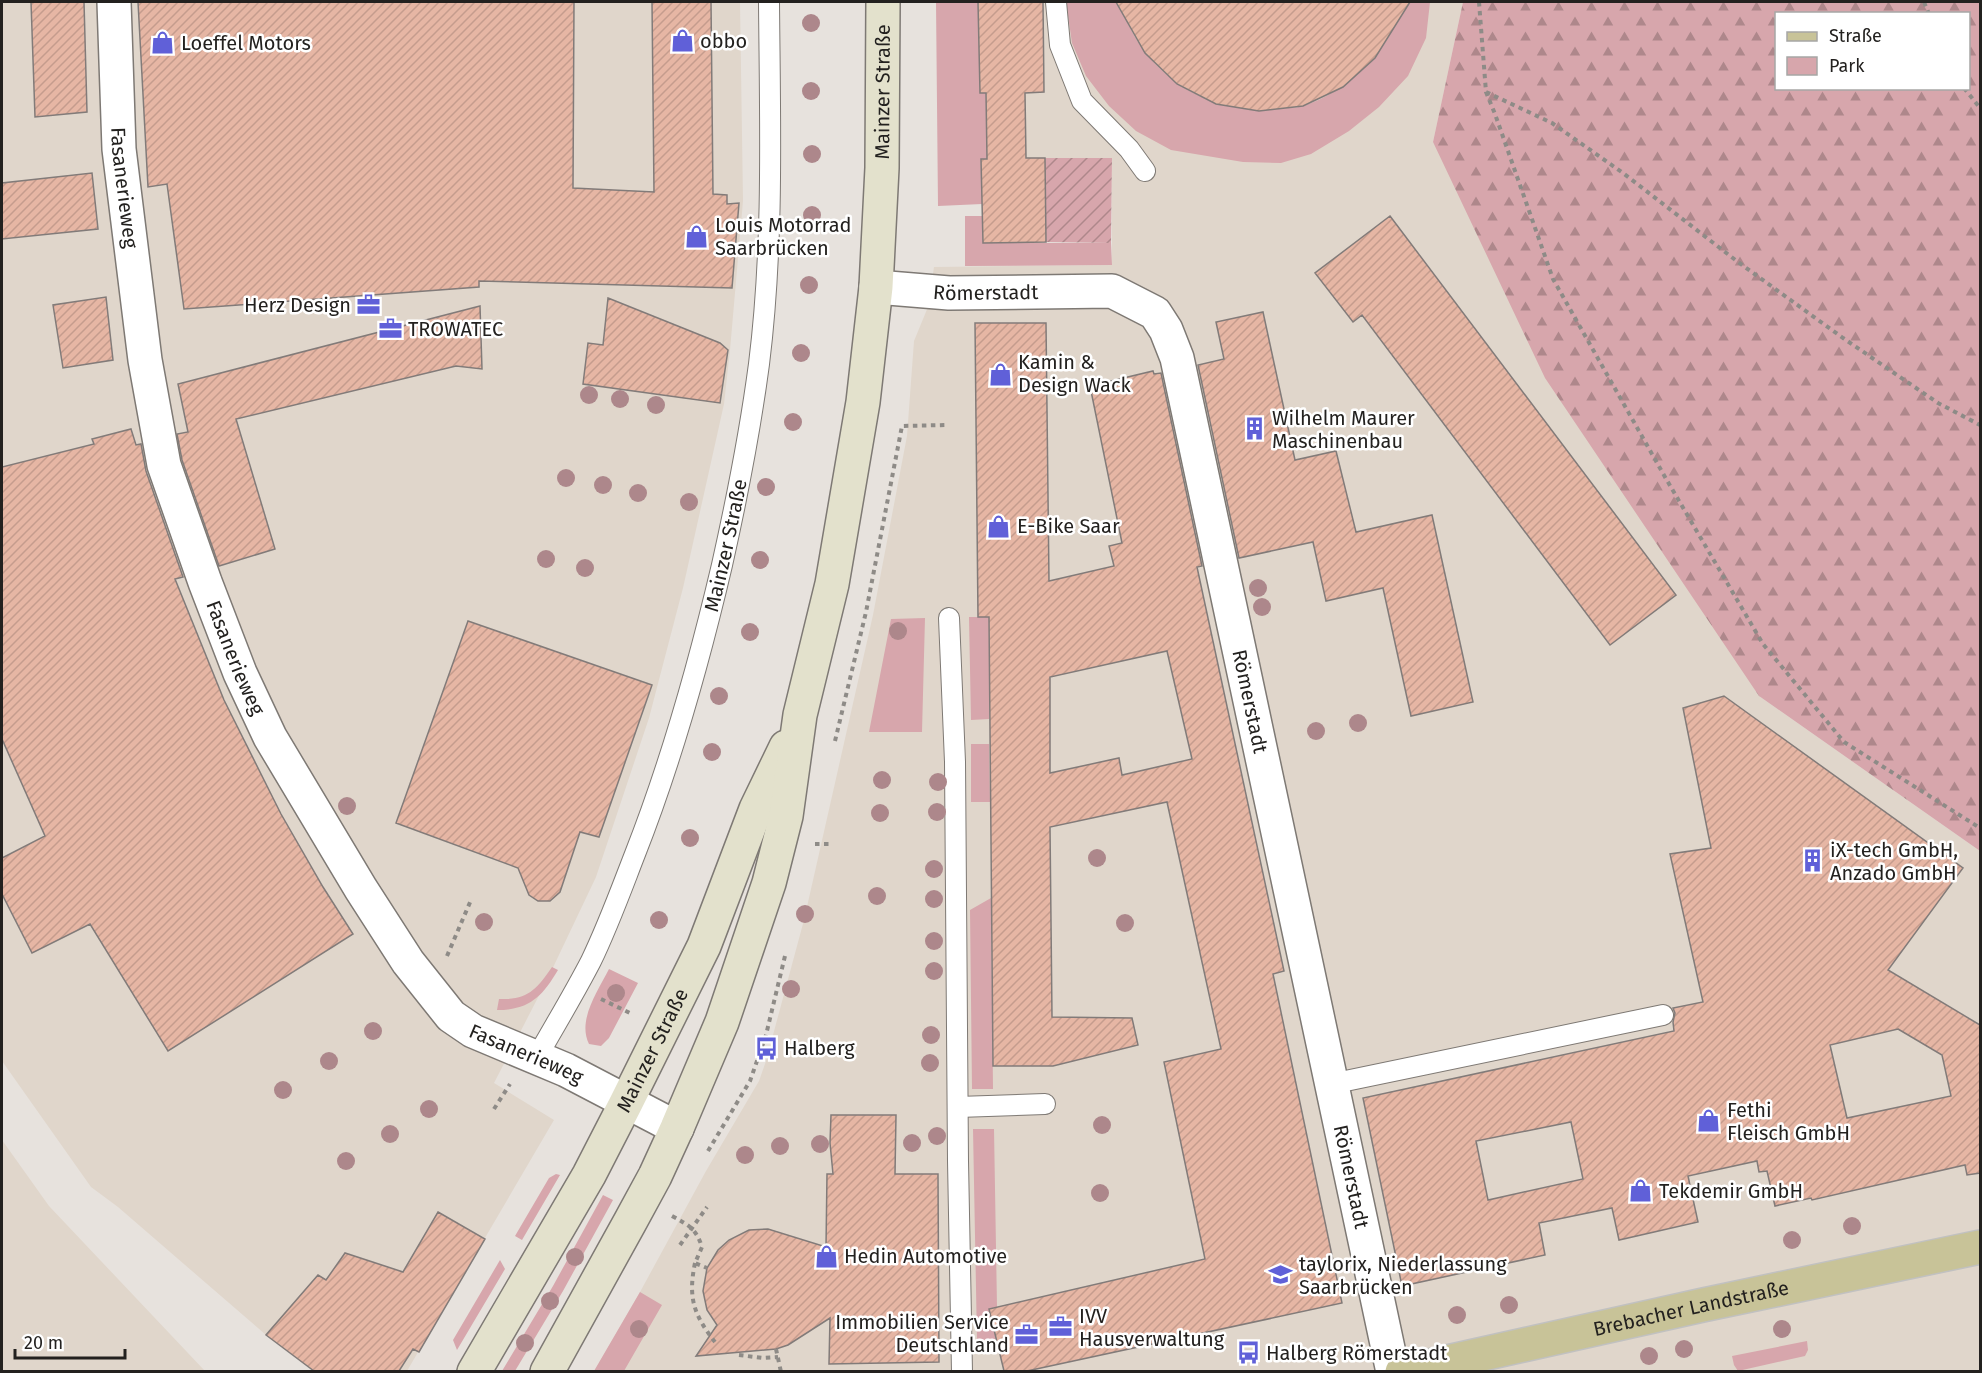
<svg xmlns="http://www.w3.org/2000/svg" width="1982" height="1373" font-family="'Fira Sans',sans-serif">
	<defs>
		<pattern id="forest-firs" width="22" height="20" patternUnits="userSpaceOnUse" patternTransform="scale(1.5)"><rect width="22" height="20" fill="#d7a6ac"/><path d="M5 1l3.5 6h-7zM16 11l3.5 6h-7z" fill="#ae878b"/></pattern>
		<pattern id="garden-furrows" width="10" height="10" patternUnits="userSpaceOnUse" patternTransform="scale(1.5)"><rect width="10" height="10" fill="#d7a6ac"/><path d="M-1 1l2-2M0 10L10 0M9 11l2-2" fill="none" stroke="#ae878b"/></pattern>
		<pattern id="building-hatch" width="6" height="6" patternUnits="userSpaceOnUse" patternTransform="scale(1.5)"><rect width="6" height="6" fill="#e6b6a4"/><path d="M-1 1l2-2M0 6l6-6M5 7l2-2" fill="none" stroke="#c59c8d"/></pattern>
	</defs>
	<rect width="100%" height="100%" fill="#e7e2dd"/>
	<path fill="#e0d6cb" d="M2,2H740L743,201L730,350L724,404L683,588L649,718L596,877L548,978L494,1083L554,1120L407,1371H314L266,1335L118,1207L91,1187L2,1061Z
		M936,2H1463L1433,142L1759,696L1980,851V1371L594,1372L640,1292L706,1171L759,1081L766,1061L804,920L873,615L907,436L914,341L928,307L934,267L1112,265V158L981,159Z
		M2,1140L49,1206L205,1371H2Z"/>
	<path fill="#d7a6ac" d="M936,2H978L980,93H986L987,159H981L982,204L938,206Z
		M1066,2H1120C1140,72 1208,118 1280,108C1287,108 1296,108 1303,106C1325,99 1345,86 1361,71C1382,52 1396,28 1403,2H1430L1426,38L1408,76L1379,107L1349,131L1311,154L1281,163L1243,162L1171,150L1136,131L1109,106L1086,76L1072,43Z
		M965,216H982L983,243H1111L1112,265L965,266Z
		M969,617H989V719L971,720Z
		M925,618L922,732H869L891,619Z
		M971,744H989L990,802H971Z
		M991,898L993,1089H972L970,910Z
		M552,967L558,970C542,997 529,1010 497,1010L499,999C528,1000 536,990 552,967Z
		M609,969L638,983L609,1038L601,1046L589,1044C577,1020 598,991 609,969Z
		M973,1129H994L997,1307L989,1309L996,1339L977,1341Z
		M556,1174L560,1175L522,1240L515,1236L549,1178Z
		M603,1195L613,1200L563,1291L515,1371H502L553,1286Z
		M500,1260L505,1269L457,1350L453,1340Z
		M640,1292L662,1305L624,1371H594Z
		M1807,1341L1808,1350L1805,1356L1738,1371L1734,1365L1732,1356Z"/>
	<path fill="url(#forest-firs)" fill-rule="evenodd" d="M1463,2H1980V851L1759,696L1545,378L1433,142ZM1776,14H1968V88H1776Z"/>
	<path fill="url(#garden-furrows)" d="M1045,158H1112L1111,243L1046,242Z"/>
	<path fill="url(#building-hatch)" stroke="#827b79" stroke-width="1.5" fill-rule="evenodd" d="M31,2H84L87,112L35,117Z
		M138,2H574L573,188L654,192L652,2H711L713,194L727,195V204L739,203L732,288L479,281V287L184,309L167,184L148,187Z
		M978,2H1043L1044,92L1025,93L1026,158H1045L1046,242L983,243L981,159H987L986,93H980Z
		M1116,2H1410L1375,58L1343,87L1303,106L1259,111L1216,104L1177,84L1145,53Z
		M92,173L98,229L2,239V183Z
		M1390,216L1676,595L1610,645L1362,315L1353,322L1315,273Z
		M106,297L113,360L63,368L53,305Z
		M608,298L720,343L728,350L720,403L583,384L588,343L603,345Z
		M480,306L482,369L456,366L236,419L275,549L219,566L182,460L177,434L188,432L178,384Z
		M1263,312L1295,460L1336,451L1356,532L1432,515L1473,702L1411,716L1383,588L1326,601L1313,542L1239,558L1198,365L1224,359L1216,322Z
		M975,323H1046L1049,581L1114,566L1109,546L1122,543L1090,386L1153,371L1154,374L1161,373L1202,566L1197,567L1284,971L1273,974L1342,1303L1027,1371H1004L989,1309L1205,1259L1164,1062L1221,1049L1167,802L1050,827L1052,1017L1132,1018L1138,1045L1053,1066H993L989,617H978ZM1167,651L1192,759L1122,775L1119,758L1050,773V677Z
		M131,429L136,445L141,444L146,471L183,577L175,579L224,700L281,814L323,887L353,934L168,1051L90,924L32,953L2,894V858L45,836L2,739V467L94,444L92,439Z
		M468,621L652,685L599,837L580,832L560,892L550,901H538L529,895L518,868L396,823Z
		M1724,696L1963,868L1888,970L1980,1025V1173L1967,1175L1965,1165L1812,1200L1811,1198L1775,1206L1767,1171L1759,1172L1757,1161L1688,1176L1698,1222L1619,1240L1612,1208L1539,1223L1545,1255L1402,1286L1363,1098L1674,1031L1673,1022L1675,1013L1673,1008L1703,1002L1670,854L1711,848L1683,708ZM1898,1029L1942,1055L1951,1096L1847,1118L1830,1045ZM1571,1122L1583,1179L1488,1200L1476,1141Z
		M831,1115H896L895,1174H938L939,1362L829,1364L830,1318L788,1345L776,1349L696,1356L717,1325L707,1310L703,1291L707,1268L718,1250L729,1240L749,1230L768,1229L826,1247L827,1174H833L830,1143Z
		M438,1212L485,1239L419,1352L413,1349L399,1371H314L266,1335L318,1275L326,1280L345,1253L403,1272Z"/>
	<g fill="none" stroke-linecap="round" stroke-linejoin="round">
		<defs>
			<g id="service">
				<path d="M1056,2L1060,45L1082,101L1129,149L1145,171"/>
				<path d="M949,618L955,762L958,1161L962,1372"/>
				<path id="s1" d="M537,1057C555,1025 574,994 591,961C608,926 621,890 635,854C672,760 699,663 722,565C737,498 750,432 759,364C774,244 770,122 769,2"/>
				<path d="M1331,1084L1663,1015"/>
				<path d="M958,1107L1045,1104"/>
			</g>
			<g id="minor">
				<path id="s2" d="M114,2L119,149L145,360L164,465L205,582L240,673L270,737L361,889L408,962L451,1016L473,1031L566,1070L677,1128"/>
				<path id="s3" d="M876,287L949,293L1112,291L1155,313L1166,330L1177,358L1393,1372"/>
			</g>
			<g id="secondary">
				<path id="s4" d="M474,1372L589,1175L626,1103L704,946L756,809L786,747"/>
				<path id="s5" d="M547,1372L630,1222L655,1176L677,1128L722,1022L769,883L786,816L800,715L832,584L863,402L876,287L882,168L883,2"/>
			</g>
			<g id="primary">
				<path id="s6" d="M1402,1372L1703,1305L1980,1247"/>
			</g>
		</defs>
		<use href="#service" stroke="#7e7974" stroke-width="22"/>
		<use href="#minor" stroke="#7e7974" stroke-width="36"/>
		<use href="#secondary" stroke="#7e7974" stroke-width="36"/>
		<use href="#primary" stroke="#c1c1c0" stroke-width="36"/>
		<path stroke="#8e8b87" stroke-width="4" stroke-dasharray="4.5 4.5" stroke-linecap="butt" d="M1479,2L1486,92L1495,114L1553,279L1665,477L1763,644L1844,742L1980,828
			M1924,2L1929,14
			M1964,88L1980,108
			M1486,92L1552,123L1623,173L1738,262L1843,338L1938,403L1980,425
			M835,741L866,612L902,426L948,425
			M815,844H831
			M447,956L471,900
			M601,999L632,1014
			M494,1109L510,1084
			M708,1151L750,1081L766,1035L785,956
			M672,1216C688,1225 696,1228 702,1247L695,1263L707,1268
			M680,1245L707,1207
			M695,1263C688,1297 693,1314 715,1342
			M776,1349L781,1372
			M739,1355L763,1358L778,1357"/>
		<use href="#service" stroke="#fff" stroke-width="20"/>
		<use href="#minor" stroke="#fff" stroke-width="33"/>
		<use href="#secondary" stroke="#e3e1cc" stroke-width="33"/>
		<use href="#primary" stroke="#c8c398" stroke-width="33"/>
	</g>
	<g fill="#ad878b">
		<circle cx="811" cy="23" r="9"/>
		<circle cx="811" cy="91" r="9"/>
		<circle cx="812" cy="154" r="9"/>
		<circle cx="812" cy="215" r="9"/>
		<circle cx="809" cy="285" r="9"/>
		<circle cx="801" cy="353" r="9"/>
		<circle cx="589" cy="395" r="9"/>
		<circle cx="620" cy="399" r="9"/>
		<circle cx="656" cy="405" r="9"/>
		<circle cx="793" cy="422" r="9"/>
		<circle cx="566" cy="478" r="9"/>
		<circle cx="603" cy="485" r="9"/>
		<circle cx="766" cy="487" r="9"/>
		<circle cx="638" cy="493" r="9"/>
		<circle cx="689" cy="502" r="9"/>
		<circle cx="546" cy="559" r="9"/>
		<circle cx="760" cy="560" r="9"/>
		<circle cx="585" cy="568" r="9"/>
		<circle cx="1258" cy="588" r="9"/>
		<circle cx="1262" cy="607" r="9"/>
		<circle cx="898" cy="631" r="9"/>
		<circle cx="750" cy="632" r="9"/>
		<circle cx="719" cy="696" r="9"/>
		<circle cx="1358" cy="723" r="9"/>
		<circle cx="1316" cy="731" r="9"/>
		<circle cx="712" cy="752" r="9"/>
		<circle cx="882" cy="780" r="9"/>
		<circle cx="938" cy="782" r="9"/>
		<circle cx="347" cy="806" r="9"/>
		<circle cx="937" cy="812" r="9"/>
		<circle cx="880" cy="813" r="9"/>
		<circle cx="690" cy="838" r="9"/>
		<circle cx="1097" cy="858" r="9"/>
		<circle cx="934" cy="869" r="9"/>
		<circle cx="877" cy="896" r="9"/>
		<circle cx="934" cy="899" r="9"/>
		<circle cx="805" cy="914" r="9"/>
		<circle cx="659" cy="920" r="9"/>
		<circle cx="484" cy="922" r="9"/>
		<circle cx="1125" cy="923" r="9"/>
		<circle cx="934" cy="941" r="9"/>
		<circle cx="934" cy="971" r="9"/>
		<circle cx="791" cy="989" r="9"/>
		<circle cx="616" cy="993" r="9"/>
		<circle cx="373" cy="1031" r="9"/>
		<circle cx="931" cy="1035" r="9"/>
		<circle cx="329" cy="1061" r="9"/>
		<circle cx="930" cy="1063" r="9"/>
		<circle cx="283" cy="1090" r="9"/>
		<circle cx="429" cy="1109" r="9"/>
		<circle cx="1102" cy="1125" r="9"/>
		<circle cx="390" cy="1134" r="9"/>
		<circle cx="937" cy="1136" r="9"/>
		<circle cx="912" cy="1143" r="9"/>
		<circle cx="820" cy="1144" r="9"/>
		<circle cx="780" cy="1146" r="9"/>
		<circle cx="745" cy="1155" r="9"/>
		<circle cx="346" cy="1161" r="9"/>
		<circle cx="1100" cy="1193" r="9"/>
		<circle cx="1852" cy="1226" r="9"/>
		<circle cx="1792" cy="1240" r="9"/>
		<circle cx="575" cy="1257" r="9"/>
		<circle cx="550" cy="1301" r="9"/>
		<circle cx="1509" cy="1305" r="9"/>
		<circle cx="1457" cy="1315" r="9"/>
		<circle cx="639" cy="1329" r="9"/>
		<circle cx="1782" cy="1329" r="9"/>
		<circle cx="525" cy="1343" r="9"/>
		<circle cx="1684" cy="1349" r="9"/>
		<circle cx="1649" cy="1356" r="9"/>
	</g>
	<defs>
		<symbol id="shop-bare" viewBox="-9 -9 18 18"><path d="M-5-2.5h2.3a2.7 3.5 0 0 1 5.4 0H5L5.5 6h-11ZM-1.5-2.5h3a1.5 2.3 0 0 0-3 0Z" fill="#6060d8" stroke="#fff" stroke-width="2.5" paint-order="stroke"/></symbol>
		<symbol id="office-bare" viewBox="-9 -9 18 18"><path d="M-6-3h4V-5.5h4V-3h4V5H-6ZM-1-4.5V-3h2v-1.5ZM-6 0V1H6V0Z" fill="#6060d8" stroke="#fff" stroke-width="2.5" paint-order="stroke"/></symbol>
		<symbol id="building-bare" viewBox="-9 -9 18 18"><path d="M-4-6H4V6H1V3H-1V6H-4ZM-2.5-4.3h1.7v1.8h-1.7ZM.8-4.3h1.7v1.8H.8ZM-2.5-1h1.7V.8h-1.7ZM.8-1h1.7V.8H.8Z" fill="#6060d8" stroke="#fff" stroke-width="2.5" paint-order="stroke"/></symbol>
		<symbol id="bus-bare" viewBox="-9 -9 18 18"><path d="M-5-6H5V4H4V6H2V4H-2V6H-4V4H-5ZM-3.5-4V0h7V-4ZM-3.5 1.2v1.5H-2V1.2ZM2 1.2v1.5H3.5V1.2Z" fill="#6060d8" stroke="#fff" stroke-width="2.5" paint-order="stroke"/></symbol>
		<symbol id="school-bare" viewBox="-9 -9 18 18"><path d="M0-5L7-2L0 1L-7-2ZM-4 1L0 2.5L4 1V4Q0 6-4 4Z" fill="#6060d8" stroke="#fff" stroke-width="2.5" paint-order="stroke"/></symbol>
	</defs>
	<g fill-rule="evenodd">
		<use href="#shop-bare" x="666" y="24" width="33" height="33"/>
		<use href="#shop-bare" x="146" y="26" width="33" height="33"/>
		<use href="#shop-bare" x="680" y="220" width="33" height="33"/>
		<use href="#office-bare" x="352" y="288" width="33" height="33"/>
		<use href="#office-bare" x="374" y="312" width="33" height="33"/>
		<use href="#shop-bare" x="984" y="358" width="33" height="33"/>
		<use href="#building-bare" x="1238" y="412" width="33" height="33"/>
		<use href="#shop-bare" x="982" y="510" width="33" height="33"/>
		<use href="#building-bare" x="1796" y="844" width="33" height="33"/>
		<use href="#bus-bare" x="750" y="1032" width="33" height="33"/>
		<use href="#shop-bare" x="1692" y="1104" width="33" height="33"/>
		<use href="#shop-bare" x="1624" y="1174" width="33" height="33"/>
		<use href="#shop-bare" x="810" y="1240" width="33" height="33"/>
		<use href="#school-bare" x="1264" y="1258" width="33" height="33"/>
		<use href="#office-bare" x="1044" y="1310" width="33" height="33"/>
		<use href="#office-bare" x="1010" y="1318" width="33" height="33"/>
		<use href="#bus-bare" x="1232" y="1336" width="33" height="33"/>
	</g>
	<g text-anchor="middle" dominant-baseline="central" stroke-width="5" stroke-linejoin="round" paint-order="stroke">
		<g font-size="20" fill="#23211f" stroke="#fff" text-anchor="start">
			<text x="700" y="41">obbo</text>
			<text x="181" y="43">Loeffel Motors</text>
			<text x="715" y="225">Louis Motorrad<tspan x="715" dy="23">Saarbrücken</tspan></text>
			<text x="351" y="305" text-anchor="end">Herz Design</text>
			<text x="408" y="329">TROWATEC</text>
			<text x="1018" y="362">Kamin &amp;<tspan x="1018" dy="23">Design Wack</tspan></text>
			<text x="1272" y="418">Wilhelm Maurer<tspan x="1272" dy="23">Maschinenbau</tspan></text>
			<text x="1017" y="526">E-Bike Saar</text>
			<text x="1830" y="850">iX-tech GmbH,<tspan x="1830" dy="23">Anzado GmbH</tspan></text>
			<text x="784" y="1048">Halberg</text>
			<text x="1727" y="1110">Fethi<tspan x="1727" dy="23">Fleisch GmbH</tspan></text>
			<text x="1659" y="1191">Tekdemir GmbH</text>
			<text x="844" y="1256">Hedin Automotive</text>
			<text x="1299" y="1264">taylorix, Niederlassung<tspan x="1299" dy="23">Saarbrücken</tspan></text>
			<text x="1079" y="1316">IVV<tspan x="1079" dy="23">Hausverwaltung</tspan></text>
			<text x="1009" y="1322" text-anchor="end">Immobilien Service<tspan x="1009" dy="23">Deutschland</tspan></text>
			<text x="1266" y="1353">Halberg Römerstadt</text>
		</g>
		<g font-size="20" fill="#23211f" stroke="#fff">
			<text stroke="none"><textPath href="#s5" startOffset="1340">Mainzer Straße</textPath></text>
			<text stroke="none"><textPath href="#s2" startOffset="186">Fasanerieweg</textPath></text>
			<text stroke="none"><textPath href="#s3" startOffset="110">Römerstadt</textPath></text>
			<text stroke="none"><textPath href="#s1" startOffset="548">Mainzer Straße</textPath></text>
			<text stroke="none"><textPath href="#s2" startOffset="672">Fasanerieweg</textPath></text>
			<text stroke="none"><textPath href="#s3" startOffset="686">Römerstadt</textPath></text>
			<text stroke="none"><textPath href="#s4" startOffset="368">Mainzer Straße</textPath></text>
			<text stroke="none"><textPath href="#s2" startOffset="1176">Fasanerieweg</textPath></text>
			<text stroke="none"><textPath href="#s3" startOffset="1172">Römerstadt</textPath></text>
			<text stroke="none"><textPath href="#s6" startOffset="296">Brebacher Landstraße</textPath></text>
		</g>
	</g>
	<rect width="1982" height="1373" fill="none" stroke="#23211f" stroke-width="6"/>
	<rect x="1775" y="12" width="195" height="78" fill="#ffffff" stroke="#a7a6a5" stroke-width="1.5"/>
	<rect x="1787" y="32" width="30" height="9" fill="#c8c398" stroke="#a7a6a5" stroke-width="1.5"/>
	<text x="1829" y="42" font-size="18" fill="#23211f">Straße</text>
	<rect x="1787" y="57" width="30" height="18" fill="#d7a6ac" stroke="#a7a6a5" stroke-width="1.5"/>
	<text x="1829" y="72" font-size="18" fill="#23211f">Park</text>
	<path d="M15 1349v9h110v-9" fill="none" stroke="#23211f" stroke-width="3"/>
	<text x="24" y="1349" font-size="18" fill="#23211f" stroke="#ffffff" stroke-width="4.5" paint-order="stroke">20 m</text>
</svg>
